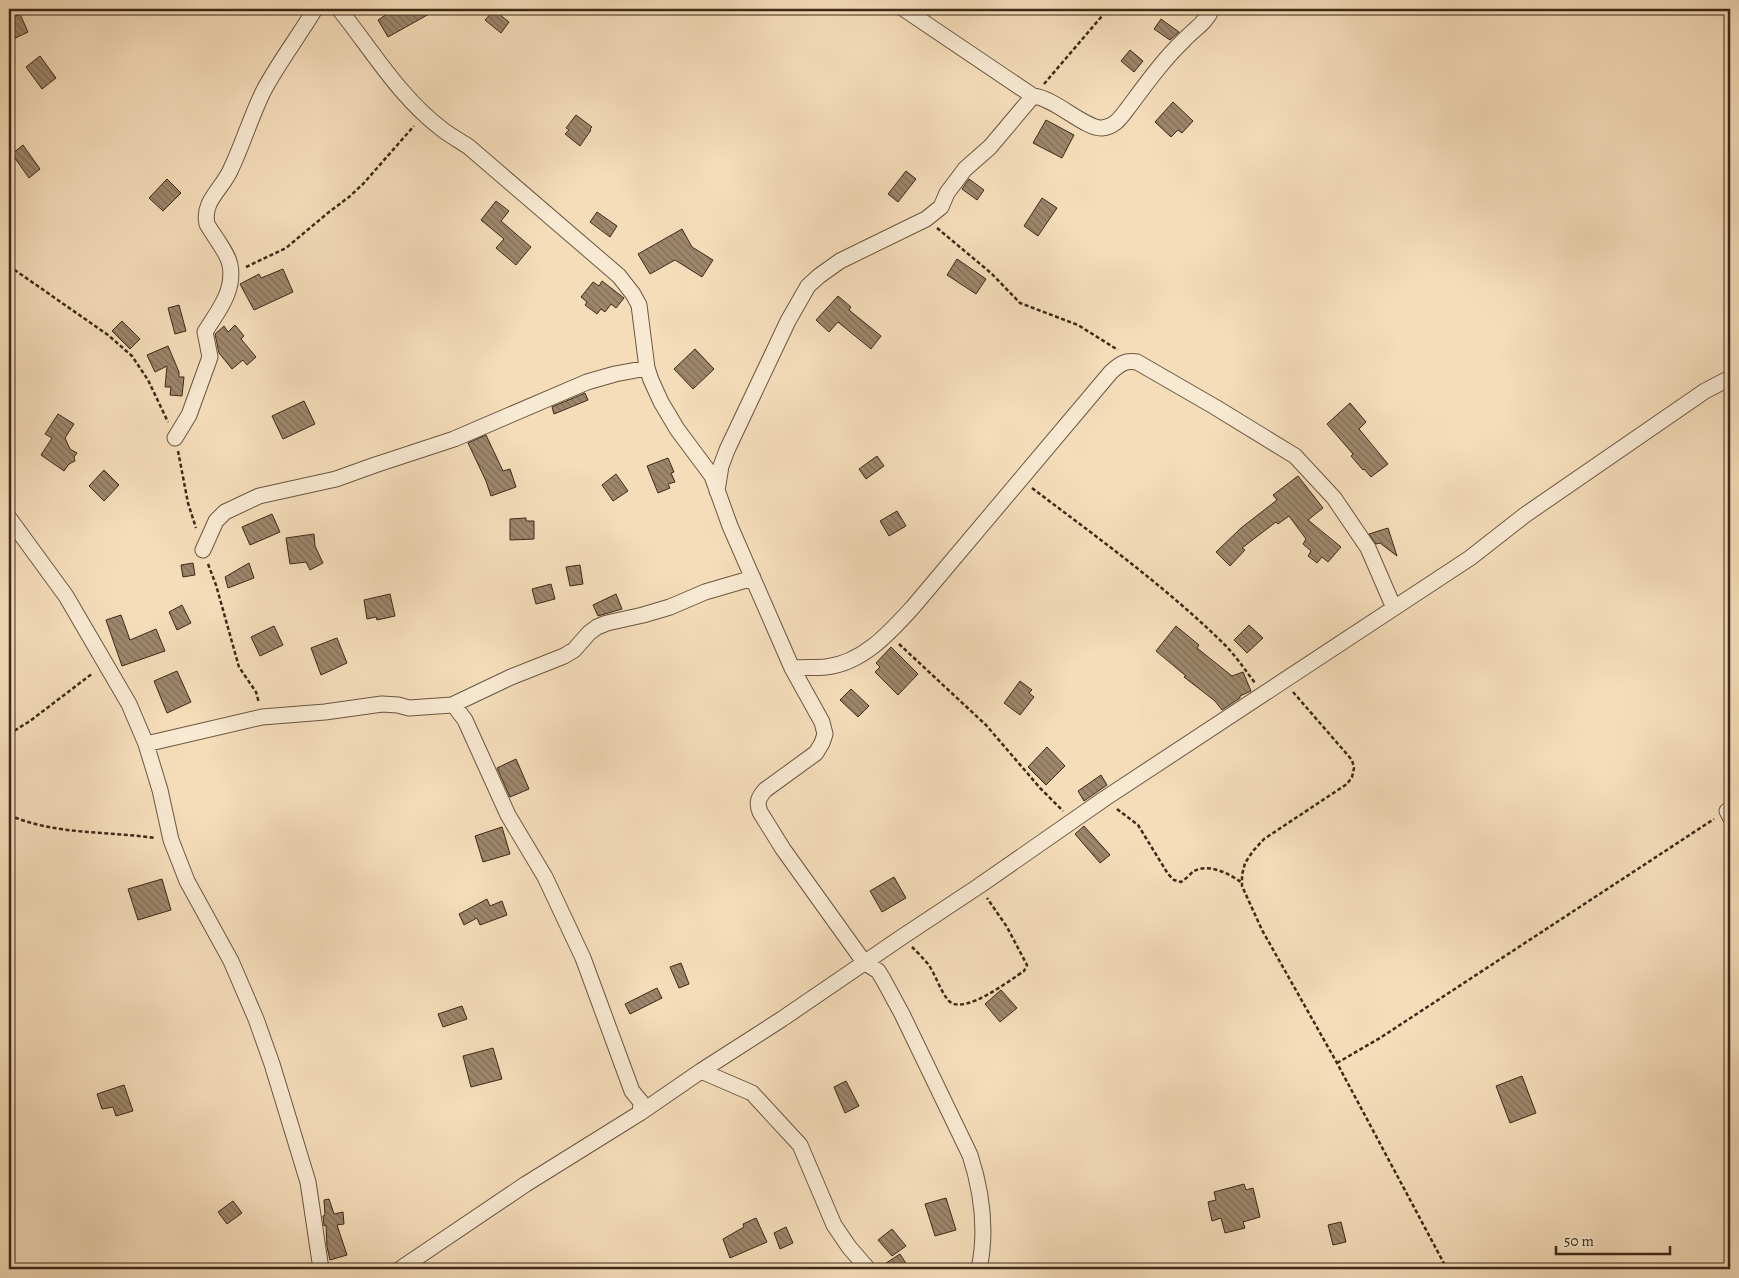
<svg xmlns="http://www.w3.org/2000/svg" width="1739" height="1278" font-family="Alegreya,serif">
	<defs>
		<pattern id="building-back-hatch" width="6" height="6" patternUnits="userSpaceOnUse" patternTransform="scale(1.25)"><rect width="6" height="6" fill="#9d876c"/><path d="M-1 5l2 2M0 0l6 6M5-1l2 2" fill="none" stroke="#816e58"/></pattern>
	</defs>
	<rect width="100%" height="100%" fill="#f5ddba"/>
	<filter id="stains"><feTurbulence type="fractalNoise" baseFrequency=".004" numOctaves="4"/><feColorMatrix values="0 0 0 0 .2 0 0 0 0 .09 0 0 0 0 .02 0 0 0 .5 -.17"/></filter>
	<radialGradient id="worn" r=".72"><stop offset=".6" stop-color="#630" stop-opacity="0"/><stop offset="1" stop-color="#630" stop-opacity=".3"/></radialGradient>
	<path fill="url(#building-back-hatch)" stroke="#3d2917" d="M395,9H438L388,37L378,20Z
		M494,10L509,22L501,33L485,20Z
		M20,14L28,32L9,41V19Z
		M1161,19L1179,32L1170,40L1154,29Z
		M1130,50L1143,61L1134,72L1121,61Z
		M40,56L56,78L42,89L26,67Z
		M1173,102L1193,121L1182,133L1178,130L1171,137L1155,122Z
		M576,115L592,127L590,129L591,130L580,146L565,134L569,130L566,128Z
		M1046,120L1074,135L1062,158L1033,143Z
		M23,145L40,169L29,178L12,154Z
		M906,171L916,179L898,202L888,194Z
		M167,179L181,193L163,211L149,198Z
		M969,179L984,190L977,200L962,189Z
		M1042,198L1057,208L1038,236L1024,226Z
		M496,201L509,211L501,221L531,247L516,265L496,248L504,239L481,220Z
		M597,212L617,226L610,237L590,222Z
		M682,229L692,247L713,260L702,277L675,260L650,274L638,254Z
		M957,259L986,279L976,294L947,275Z
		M283,269L293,292L254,310L240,284L259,274L261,278Z
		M602,281L624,298L616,308L611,304L605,312L601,309L597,314L585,305L587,302L581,297L593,282L599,286Z
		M838,296L851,307L849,310L881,336L871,349L838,322L829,332L816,320Z
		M179,305L186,331L175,334L168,308Z
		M122,321L140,339L130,349L112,331Z
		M235,325L244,336L241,339L256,357L247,365L243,360L232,369L219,353L215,334L224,326L228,332Z
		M168,346L179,372V377H184L182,396L170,395L171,387H165L167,366L155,372L147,355Z
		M695,349L714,369L693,389L674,369Z
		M585,393L588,400L554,414L552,407Z
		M304,401L315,424L283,439L272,416Z
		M1350,403L1366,422L1359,429L1388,464L1371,477L1364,469L1363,470L1351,456L1353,454L1327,424Z
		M58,414L74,424L65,438L70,449L77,453L74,457L75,461L69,464L64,471L41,455L52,438L45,434Z
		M486,435L503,471L510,469L516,487L491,496L486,481L468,443Z
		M877,456L884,466L866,479L859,469Z
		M668,458L674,472L671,473L675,482L668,484L670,488L658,493L647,466Z
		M104,470L119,485L104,501L89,486Z
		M616,474L628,491L613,501L602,485Z
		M1298,476L1323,508L1308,520L1341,547L1328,562L1322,557L1317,563L1308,556L1311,551L1303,544L1306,539L1289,516L1278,524L1276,522L1242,548L1245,550L1230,566L1216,552L1241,528L1277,500L1273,495Z
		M897,511L906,526L889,536L880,521Z
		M272,514L280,532L250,545L242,527Z
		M526,518V521H534V539L510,540V519Z
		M1388,528L1397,556L1380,543L1376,544L1369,534Z
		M314,534L315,546L323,563L310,570L306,562L290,564L286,538Z
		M193,563L195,575L183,577L181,565Z
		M249,563L254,578L228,588L225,577Z
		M580,565L583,584L570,586L566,567Z
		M551,584L555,599L536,604L532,589Z
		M390,594L395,616L377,620L376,617L367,619L364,600Z
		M616,594L622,609L598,616L593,605Z
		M182,605L191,623L177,630L169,612Z
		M121,615L130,640L156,629L165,651L122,666L106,620Z
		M1249,625L1263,638L1247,653L1234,640Z
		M274,626L283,645L260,656L251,637Z
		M1176,626L1199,645L1197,648L1232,676L1243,672L1251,691L1240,696V698L1222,710L1215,701L1184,677L1186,676L1156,651Z
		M337,638L347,663L321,675L311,648Z
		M891,647L918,674L898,695L875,672L880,667L876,663Z
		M177,671L191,702L167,713L154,681Z
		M1020,681L1032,690L1029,693L1034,697L1020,715L1004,703Z
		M851,689L869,706L858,717L840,700Z
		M1047,747L1065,766L1046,785L1028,767Z
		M516,759L529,789L510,797L497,768Z
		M1101,775L1107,785L1084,801L1078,791Z
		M1084,826L1110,855L1100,863L1075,834Z
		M502,827L510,854L483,862L475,836Z
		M894,877L906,898L882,912L870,891Z
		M162,879L171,910L138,920L128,889Z
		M487,899L490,906L502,901L507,915L480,925L477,918L464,925L459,914Z
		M681,963L689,984L679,988L670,967Z
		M657,988L662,998L630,1014L625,1004Z
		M1001,990L1017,1008L1000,1022L985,1004Z
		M462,1006L467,1019L443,1027L438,1014Z
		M493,1048L502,1079L471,1087L463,1056Z
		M1522,1076L1536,1113L1510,1123L1496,1086Z
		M846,1081L859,1106L845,1113L834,1087Z
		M124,1085L133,1111L116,1116L113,1107L102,1109L97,1094Z
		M1244,1184L1246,1190L1253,1188L1260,1217L1243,1222L1245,1228L1225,1233L1221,1218L1212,1221L1208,1202L1216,1200L1214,1192Z
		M946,1198L956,1230L935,1236L925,1204Z
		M329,1199L334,1214L343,1212L344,1224L337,1225L347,1255L330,1260L327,1247L326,1225L324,1226L323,1216L325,1215L324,1200Z
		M233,1201L242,1213L227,1224L218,1212Z
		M756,1218L767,1242L730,1258L723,1239L744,1227L743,1224Z
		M1341,1222L1346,1242L1333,1245L1328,1225Z
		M786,1227L793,1243L780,1249L774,1233Z
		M892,1229L906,1246L892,1256L878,1240Z
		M900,1254L907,1265L899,1269H877Z"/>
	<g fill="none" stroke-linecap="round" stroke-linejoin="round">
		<defs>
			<path id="street" d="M339,9C372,50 400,98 443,130C451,136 460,141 469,147L619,276L633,294L639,305L647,368L651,380L661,402L677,429L712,476L730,526L792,668L822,722L825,734L822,743L816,753L765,790C759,797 756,802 760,812L783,849L864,962L878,971L883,979L902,1014L970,1155C982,1192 987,1231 979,1269
				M904,9L1033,96
				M175,438L189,415L210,357L205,332C218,311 235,291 230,265C228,253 213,235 207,224C202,202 221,190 230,171C243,144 251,116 264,90C279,62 299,36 315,9
				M717,491L721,466L727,450L788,321L808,286L819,276L840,261L926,219L941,207L947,193L965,169L990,147L1033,96C1055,98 1085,129 1102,128C1115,127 1121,117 1128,108C1146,84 1163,60 1184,40C1194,29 1206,23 1212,9
				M9,518L66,596L129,704L146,744L160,790L171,840L187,881L231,961L256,1019L272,1064L308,1182L321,1269
				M203,550L216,521L225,512L259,496L336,479L375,465L454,439L587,382L615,374L647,368
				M792,668C803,667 815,668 826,667C863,663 890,632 913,607L1111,372C1120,364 1125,360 1137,362L1215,407L1295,456L1334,498L1368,548L1394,608
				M452,705L511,677L564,656L574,650L589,633L597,627L607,623L643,615L670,607L705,592L753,578
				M146,744L262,717L325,712L382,704L398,705L409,708L452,705L456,708L465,720L508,815L545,877L583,958L632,1091L641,1102L640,1113
				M1727,811L1730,817
				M701,1071L752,1093L800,1145L834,1225L849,1247L868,1269
				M400,1269L526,1184L640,1113L701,1071L782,1019L902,937L979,886L1104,799L1470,558L1525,515L1705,391L1730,378"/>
		</defs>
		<use href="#street" stroke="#6b5640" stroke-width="17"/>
		<path stroke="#3d2917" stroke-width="2.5" stroke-dasharray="4 2.5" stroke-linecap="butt" d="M1044,84L1108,9
			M937,228L991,273L1020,303L1078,325L1118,350
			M9,266L108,335L132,356L148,380L168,422
			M246,267L286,248L329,212L349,197L363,184L414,126
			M178,451L188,503L196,528
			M1032,488C1098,538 1166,587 1224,644C1236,656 1245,670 1255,683
			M208,564L216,585L239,667L256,692L259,703
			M899,644L986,725L1040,788L1063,811
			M1293,692L1352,760L1354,768L1352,777L1347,784L1264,839L1253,851L1245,863L1242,875V886L1262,930L1337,1063L1447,1269
			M9,734L30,721L93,673
			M1117,809L1138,825L1168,874L1174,880L1181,882C1186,879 1190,874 1194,871C1210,863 1229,874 1241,882
			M9,815C54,835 107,831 155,838
			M912,947C917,952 923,958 928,964C936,975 940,991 949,1001C964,1016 1010,980 1024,971L1027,965L1007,927L987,898
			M1337,1063L1380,1038L1714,819"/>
		<use href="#street" stroke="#f8e9d2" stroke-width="15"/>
	</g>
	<rect width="1739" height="1278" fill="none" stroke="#f5ddba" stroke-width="30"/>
	<rect x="10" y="10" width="1719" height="1258" fill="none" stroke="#3d2917" stroke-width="2.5"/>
	<rect x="15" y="15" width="1709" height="1248" fill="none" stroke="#3d2917"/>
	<path d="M1556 1246v8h114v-8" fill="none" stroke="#3d2917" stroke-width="2.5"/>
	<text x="1564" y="1246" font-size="15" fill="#3d2917" stroke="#f8e9d2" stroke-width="4" paint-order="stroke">50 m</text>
	<rect width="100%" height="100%" filter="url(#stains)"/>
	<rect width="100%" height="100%" fill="url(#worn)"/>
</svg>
